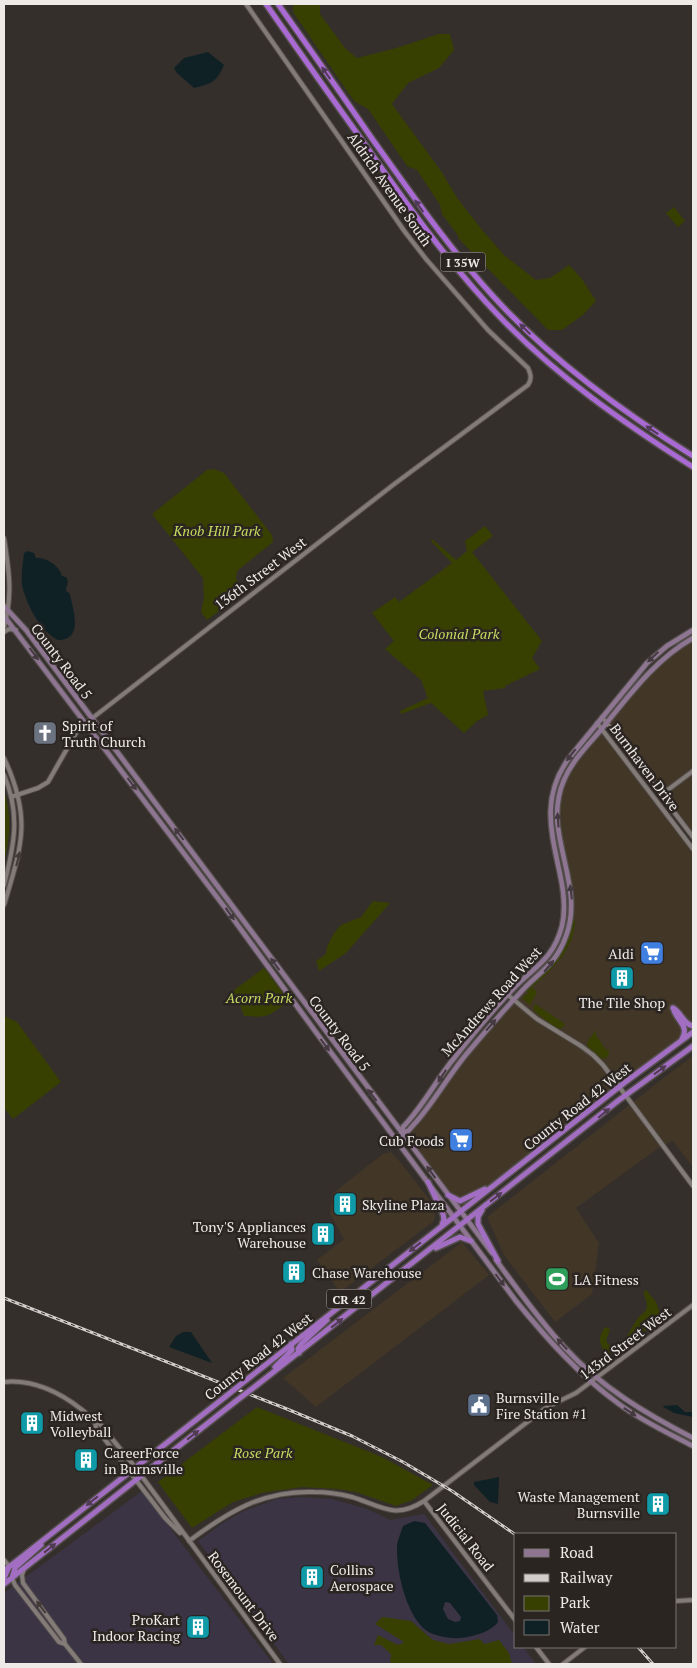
<svg xmlns="http://www.w3.org/2000/svg" width="697" height="1668" font-family="'PT Serif',serif">
	<rect width="100%" height="100%" fill="#352f2c"/>
	<path fill="#423627" d="M693,638V837L607,723L644,677Z
		M602,729L693,849V1032L460,1211L402,1133L408,1131L450,1076L520,992L550,965L572,914L559,829V798L571,768Z
		M693,1056V1167L673,1141L657,1149L576,1208L599,1243L592,1294L555,1322L504,1255L487,1217L661,1080Z
		M391,1152L401,1163L436,1208L434,1221L340,1292L317,1260L344,1239L330,1214L333,1193L383,1154Z
		M462,1242L489,1275L316,1407L283,1378Z"/>
	<path fill="#3b3445" d="M142,1491L273,1664H4V1593Z
		M300,1497L332,1499L367,1509L390,1520L424,1514L516,1637V1647H523L536,1664H289L198,1541L226,1521L244,1511L277,1499Z"/>
	<path fill="#374000" d="M293,4H320V14L345,48L357,58L393,49L439,34H450L454,50L439,68L408,83L392,104L441,171L458,199L483,231L504,255L536,280L550,278L569,265L582,279L596,301L584,314L562,330H548L459,239L457,234L442,214L440,205L417,170L407,166L368,109L354,101L293,12Z
		M674,207L685,221L678,227L666,213Z
		M214,469L224,473L272,535L273,542L237,571L236,579L245,591L207,620L201,612L204,597L203,578L152,514L207,470Z
		M485,526L493,536L472,552L542,641L532,658L540,669L505,686V688L483,691L488,715L477,721L464,733L431,703L401,714L400,711L428,698L421,680L385,649L394,641L372,613L395,597L399,602L452,563L431,541L432,539L456,560L467,551L465,541Z
		M4,790C12,816 10,837 4,863Z
		M373,901L390,903L346,953L319,971L316,961L326,954L327,947L334,933L341,925L361,917Z
		M575,919C575,950 551,971 529,990L533,988L537,992L530,1005L522,998L529,992H527L525,991C541,976 556,965 565,945C569,937 570,926 575,919Z
		M264,968L289,1001C269,1016 269,1018 244,1016L241,1007L230,993Z
		M535,1004L565,1024L562,1028L560,1027L561,1029L553,1026L534,1011L533,1009L536,1010L533,1008Z
		M4,1016L17,1022L61,1082L13,1119L4,1108Z
		M595,1031L597,1032L595,1034L606,1050L609,1049L608,1056L605,1059L590,1046L604,1059H602L587,1046L588,1041Z
		M646,1290L656,1302L661,1316C655,1326 645,1330 637,1337C630,1342 626,1350 618,1353C606,1357 597,1345 601,1334C602,1331 604,1329 605,1327L610,1329L606,1341L610,1346L617,1347C627,1339 631,1328 638,1318C641,1314 647,1312 647,1306C648,1301 643,1297 644,1291Z
		M257,1407L382,1457L433,1485L412,1500L396,1506L356,1492L338,1489L302,1487L262,1493L233,1502L192,1528L158,1482Z
		M382,1617L411,1621L433,1640L449,1644L480,1639L484,1644L499,1640L509,1653L512,1664H390L391,1654L381,1645H374L378,1635L398,1645L404,1642L375,1624Z"/>
	<path fill="#0f2124" fill-rule="evenodd" d="M208,52L224,65C217,82 211,84 194,88L177,73L174,68L184,58Z
		M28,551L34,553L36,558C46,557 60,566 62,576L66,577C70,583 66,585 66,591L70,594C73,610 84,640 58,640C41,632 28,607 23,589C20,577 23,564 24,553Z
		M183,1332H191L212,1363L169,1347L176,1336Z
		M677,1405L685,1412H693V1417L674,1413L662,1406Z
		M499,1477L498,1504L490,1502L474,1485V1482Z
		M414,1521L425,1523L497,1615L498,1622C491,1631 478,1635 467,1637C456,1640 432,1637 423,1628C405,1610 396,1570 397,1545C398,1539 401,1532 403,1526ZM445,1602L450,1603L461,1617L460,1621L455,1622L448,1619L443,1609Z"/>
	<g fill="none" stroke-linecap="round" stroke-linejoin="round">
		<defs>
			<path id="tertiary" d="M4,538C9,570 13,595 4,627
				M4,632L9,629L16,630
				M602,717L693,837
				M597,723L693,849
				M4,758C32,818 22,845 4,905
				M4,775C21,814 14,846 4,885
				M661,795L693,771
				M11,797L38,788L48,782L76,733L86,723L393,485L528,385C532,379 531,375 528,368L488,330L426,259L405,232L246,4
				M508,995L537,1019L581,1046L593,1055L603,1065L693,1186
				M4,1382C33,1379 59,1392 81,1409C88,1414 93,1422 100,1424L135,1467L280,1664
				M95,1422L96,1428L165,1518L180,1533
				M424,1501L547,1407L576,1393L693,1305
				M189,1541C228,1512 263,1490 314,1492C327,1492 340,1494 352,1497C381,1506 395,1520 424,1501L516,1621
				M4,1560L9,1566
				M24,1569L22,1575L23,1583L64,1639L65,1644L81,1664
				M12,1578L15,1585L59,1642L65,1644
				M676,1601L693,1600
				M536,1647L549,1664
				M563,1664L585,1647"/>
			<path id="secondary" d="M4,606L26,630L492,1253
				M4,616L226,909L318,1035L516,1301C547,1339 579,1375 619,1404C642,1421 668,1433 693,1446
				M402,1133L408,1131L417,1121C436,1099 450,1073 469,1051C485,1032 502,1012 519,994C538,972 555,967 566,936C581,896 559,857 557,817C557,804 559,791 564,780C572,761 587,746 600,731C628,697 654,660 693,638
				M396,1140L402,1133L403,1127C424,1105 436,1080 455,1057C473,1034 493,1010 514,988C535,966 553,960 562,926C566,909 564,892 560,874C551,831 541,797 569,758L647,663L667,646L693,630
				M496,1260C518,1290 539,1320 565,1348C601,1387 646,1414 693,1438"/>
			<path id="trunk" d="M673,1008C676,1020 690,1026 682,1039
				M673,1008C682,1013 683,1024 693,1026
				M428,1182L443,1214L444,1219L442,1225
				M448,1195L460,1201L485,1189
				M482,1210L478,1217V1224L498,1261
				M436,1248L460,1237L471,1241
				M299,1353L298,1349L301,1344L327,1320
				M275,1367L292,1350L291,1344
				M245,1381L624,1083L693,1032
				M257,1385L619,1100L693,1046
				M4,1571L225,1397
				M4,1578L9,1567
				M12,1578L15,1568L41,1545
				M4,1584L236,1401"/>
			<path id="motorway" d="M266,4C298,50 331,97 364,143C406,203 448,263 499,316C556,376 624,423 693,467
				M278,4C310,49 342,95 373,140C415,199 456,258 506,310C561,367 626,414 693,456"/>
		</defs>
		<use href="#tertiary" stroke="#534e4b" stroke-width="6"/>
		<use href="#secondary" stroke="#534e4b" stroke-width="7"/>
		<use href="#trunk" stroke="#534e4b" stroke-width="8"/>
		<use href="#motorway" stroke="#534e4b" stroke-width="8"/>
		<use href="#tertiary" stroke="#827b78" stroke-width="4"/>
		<use href="#secondary" stroke="#8e7693" stroke-width="4.5"/>
		<use href="#trunk" stroke="#a26ec1" stroke-width="5"/>
		<use href="#motorway" stroke="#aa6ad3" stroke-width="5"/>
		<defs>
			<path id="rail" d="M4,1298L287,1409L352,1436L403,1462L452,1491L516,1535
				M638,1647L653,1664"/>
		</defs>
		<use href="#rail" stroke="#d1cdcb" stroke-width="3"/>
		<use href="#rail" stroke="#2b2522" stroke-width="1" stroke-dasharray="4" stroke-linecap="butt"/>
		<defs>
			<path id="trunk-bridge" d="M225,1397L245,1381
				M236,1401L257,1385"/>
		</defs>
		<use href="#trunk-bridge" stroke="#534e4b" stroke-width="8" stroke-linecap="butt"/>
		<use href="#trunk-bridge" stroke="#a26ec1" stroke-width="5"/>
	</g>
	<defs><path id="oneway-solid" d="M-6-.8H1V-3.2L6.5 0L1 3.2V.8H-6Z" transform="scale(1.25)"/></defs>
	<g fill="#513a57">
		<use href="#oneway-solid" transform="translate(326 73) rotate(-125)"/>
		<use href="#oneway-solid" transform="translate(419 206) rotate(-125)"/>
		<use href="#oneway-solid" transform="translate(525 329) rotate(-136)"/>
		<use href="#oneway-solid" transform="translate(652 430) rotate(-146)"/>
	</g>
	<g fill="#44393e">
		<use href="#oneway-solid" transform="translate(34 654) rotate(53)"/>
		<use href="#oneway-solid" transform="translate(653 657) rotate(137)"/>
		<use href="#oneway-solid" transform="translate(571 755) rotate(128)"/>
		<use href="#oneway-solid" transform="translate(132 784) rotate(53)"/>
		<use href="#oneway-solid" transform="translate(558 820) rotate(-94)"/>
		<use href="#oneway-solid" transform="translate(179 834) rotate(-127)"/>
		<use href="#oneway-solid" transform="translate(571 892) rotate(-97)"/>
		<use href="#oneway-solid" transform="translate(230 914) rotate(54)"/>
		<use href="#oneway-solid" transform="translate(275 964) rotate(-126)"/>
		<use href="#oneway-solid" transform="translate(549 966) rotate(-50)"/>
		<use href="#oneway-solid" transform="translate(491 1025) rotate(-49)"/>
		<use href="#oneway-solid" transform="translate(325 1045) rotate(53)"/>
		<use href="#oneway-solid" transform="translate(442 1076) rotate(124)"/>
		<use href="#oneway-solid" transform="translate(372 1095) rotate(-128)"/>
		<use href="#oneway-solid" transform="translate(431 1172) rotate(-126)"/>
		<use href="#oneway-solid" transform="translate(500 1280) rotate(53)"/>
		<use href="#oneway-solid" transform="translate(562 1344) rotate(-133)"/>
		<use href="#oneway-solid" transform="translate(630 1412) rotate(33)"/>
	</g>
	<g fill="#413a38">
		<use href="#oneway-solid" transform="translate(18 859) rotate(-76)"/>
		<use href="#oneway-solid" transform="translate(41 1607) rotate(-127)"/>
	</g>
	<g fill="#4f3b52">
		<use href="#oneway-solid" transform="translate(660 1070) rotate(-36)"/>
		<use href="#oneway-solid" transform="translate(604 1113) rotate(-39)"/>
		<use href="#oneway-solid" transform="translate(496 1197) rotate(-38)"/>
		<use href="#oneway-solid" transform="translate(415 1247) rotate(142)"/>
		<use href="#oneway-solid" transform="translate(337 1323) rotate(-38)"/>
		<use href="#oneway-solid" transform="translate(193 1435) rotate(-38)"/>
		<use href="#oneway-solid" transform="translate(92 1501) rotate(142)"/>
		<use href="#oneway-solid" transform="translate(50 1548) rotate(-38)"/>
	</g>
	<defs>
		<symbol id="church-square" viewBox="-11 -11 22 22"><rect x="-9" y="-9" width="18" height="18" rx="4" fill="#6b7280" stroke="#2b2522"/><path d="M-1.2-6h2.4v3.5h3.3v2.4h-3.3V6h-2.4V-.1h-3.3v-2.4h3.3Z" fill="#fff"/></symbol>
		<symbol id="supermarket-square" viewBox="-11 -11 22 22"><rect x="-9" y="-9" width="18" height="18" rx="4" fill="#3f7fe0" stroke="#2b2522"/><path d="M-6-5.5h2.5l.6 2H6L4.5 2H-2.5L-4.4-4H-6ZM-1.5 3.2a1.3 1.3 0 1 0 .1 0ZM3 3.2a1.3 1.3 0 1 0 .1 0Z" fill="#fff"/></symbol>
		<symbol id="building-square" viewBox="-11 -11 22 22"><rect x="-9" y="-9" width="18" height="18" rx="4" fill="#0f9aa8" stroke="#2b2522"/><path d="M-4-6H4V6H1V3H-1V6H-4ZM-2.5-4.3h1.7v1.8h-1.7ZM.8-4.3h1.7v1.8H.8ZM-2.5-1h1.7V.8h-1.7ZM.8-1h1.7V.8H.8Z" fill="#fff"/></symbol>
		<symbol id="stadium-square" viewBox="-11 -11 22 22"><rect x="-9" y="-9" width="18" height="18" rx="4" fill="#2e9e5b" stroke="#2b2522"/><path d="M0-5a6.5 5 0 1 0 0 10a6.5 5 0 1 0 0-10ZM-3.5-1.8h7v3.6h-7Z" fill="#fff"/></symbol>
		<symbol id="civic-square" viewBox="-11 -11 22 22"><rect x="-9" y="-9" width="18" height="18" rx="4" fill="#5c6f8a" stroke="#2b2522"/><path d="M-.6-6.5H3V-4.5H.6V-3L4-1V1h2V6H-6V1h2V-1L-.6-3ZM-1.2 2.5V6h2.4V2.5Z" fill="#fff"/></symbol>
	</defs>
	<g fill-rule="evenodd">
		<use href="#church-square" x="31" y="719" width="28" height="28"/>
		<use href="#supermarket-square" x="638" y="939" width="28" height="28"/>
		<use href="#building-square" x="608" y="964" width="28" height="28"/>
		<use href="#supermarket-square" x="447" y="1126" width="28" height="28"/>
		<use href="#building-square" x="331" y="1190" width="28" height="28"/>
		<use href="#building-square" x="309" y="1220" width="28" height="28"/>
		<use href="#building-square" x="280" y="1258" width="28" height="28"/>
		<use href="#stadium-square" x="543" y="1265" width="28" height="28"/>
		<use href="#civic-square" x="465" y="1391" width="28" height="28"/>
		<use href="#building-square" x="18" y="1409" width="28" height="28"/>
		<use href="#building-square" x="72" y="1446" width="28" height="28"/>
		<use href="#building-square" x="644" y="1490" width="28" height="28"/>
		<use href="#building-square" x="298" y="1563" width="28" height="28"/>
		<use href="#building-square" x="184" y="1613" width="28" height="28"/>
	</g>
	<g text-anchor="middle" dominant-baseline="central" stroke-width="5" stroke-linejoin="round" paint-order="stroke">
		<g fill="#2b2522" stroke="#b4afad" stroke-width="1">
			<rect x="440.5" y="252.5" width="45" height="19" rx="4"/>
			<rect x="326.5" y="1289.5" width="45" height="19" rx="4"/>
		</g>
		<g font-size="12" font-weight="bold" fill="#eeeae8">
			<text x="463" y="262">I 35W</text>
			<text x="349" y="1299">CR 42</text>
		</g>
		<g font-size="14" fill="#eeeae8" stroke="#2b2522">
			<text transform="translate(390 189) rotate(55)">Aldrich Avenue South</text>
			<text transform="translate(260 573) rotate(-37)">136th Street West</text>
			<text transform="translate(62 661) rotate(53)">County Road 5</text>
			<text transform="translate(645 767) rotate(53)">Burnhaven Drive</text>
			<text transform="translate(491 1001) rotate(-48)">McAndrews Road West</text>
			<text transform="translate(340 1033) rotate(53)">County Road 5</text>
			<text transform="translate(577 1106) rotate(-38)">County Road 42 West</text>
			<text transform="translate(625 1343) rotate(-37)">143rd Street West</text>
			<text transform="translate(258 1356) rotate(-38)">County Road 42 West</text>
			<text transform="translate(466 1537) rotate(52)">Judicial Road</text>
			<text transform="translate(244 1596) rotate(53)">Rosemount Drive</text>
		</g>
		<g font-size="14" font-style="italic" fill="#c6dd61" stroke="#2b2522">
			<text x="217" y="530">Knob Hill Park</text>
			<text x="459" y="633">Colonial Park</text>
			<text x="259" y="997">Acorn Park</text>
			<text x="263" y="1452">Rose Park</text>
		</g>
		<g font-size="14" fill="#eeeae8" stroke="#2b2522" text-anchor="start">
			<text x="62" y="725">Spirit of<tspan x="62" dy="16">Truth Church</tspan></text>
			<text x="634" y="953" text-anchor="end">Aldi</text>
			<text x="622" y="1002" text-anchor="middle">The Tile Shop</text>
			<text x="444" y="1140" text-anchor="end">Cub Foods</text>
			<text x="362" y="1204">Skyline Plaza</text>
			<text x="306" y="1226" text-anchor="end">Tony'S Appliances<tspan x="306" dy="16">Warehouse</tspan></text>
			<text x="312" y="1272">Chase Warehouse</text>
			<text x="574" y="1279">LA Fitness</text>
			<text x="496" y="1397">Burnsville<tspan x="496" dy="16">Fire Station #1</tspan></text>
			<text x="50" y="1415">Midwest<tspan x="50" dy="16">Volleyball</tspan></text>
			<text x="104" y="1452">CareerForce<tspan x="104" dy="16">in Burnsville</tspan></text>
			<text x="640" y="1496" text-anchor="end">Waste Management<tspan x="640" dy="16">Burnsville</tspan></text>
			<text x="330" y="1569">Collins<tspan x="330" dy="16">Aerospace</tspan></text>
			<text x="180" y="1619" text-anchor="end">ProKart<tspan x="180" dy="16">Indoor Racing</tspan></text>
		</g>
	</g>
	<rect width="697" height="1668" fill="none" stroke="#eeeae8" stroke-width="10"/>
	<rect x="514" y="1533" width="162" height="115" fill="#2b2522" stroke="#797471"/>
	<rect x="524" y="1549" width="25" height="8" fill="#8e7693" stroke="#797471"/>
	<text x="560" y="1558" font-size="15" fill="#eeeae8">Road</text>
	<rect x="524" y="1574" width="25" height="8" fill="#d1cdcb" stroke="#797471"/>
	<text x="560" y="1583" font-size="15" fill="#eeeae8">Railway</text>
	<rect x="524" y="1596" width="25" height="15" fill="#374000" stroke="#797471"/>
	<text x="560" y="1608" font-size="15" fill="#eeeae8">Park</text>
	<rect x="524" y="1620" width="25" height="15" fill="#0f2124" stroke="#797471"/>
	<text x="560" y="1633" font-size="15" fill="#eeeae8">Water</text>
</svg>
